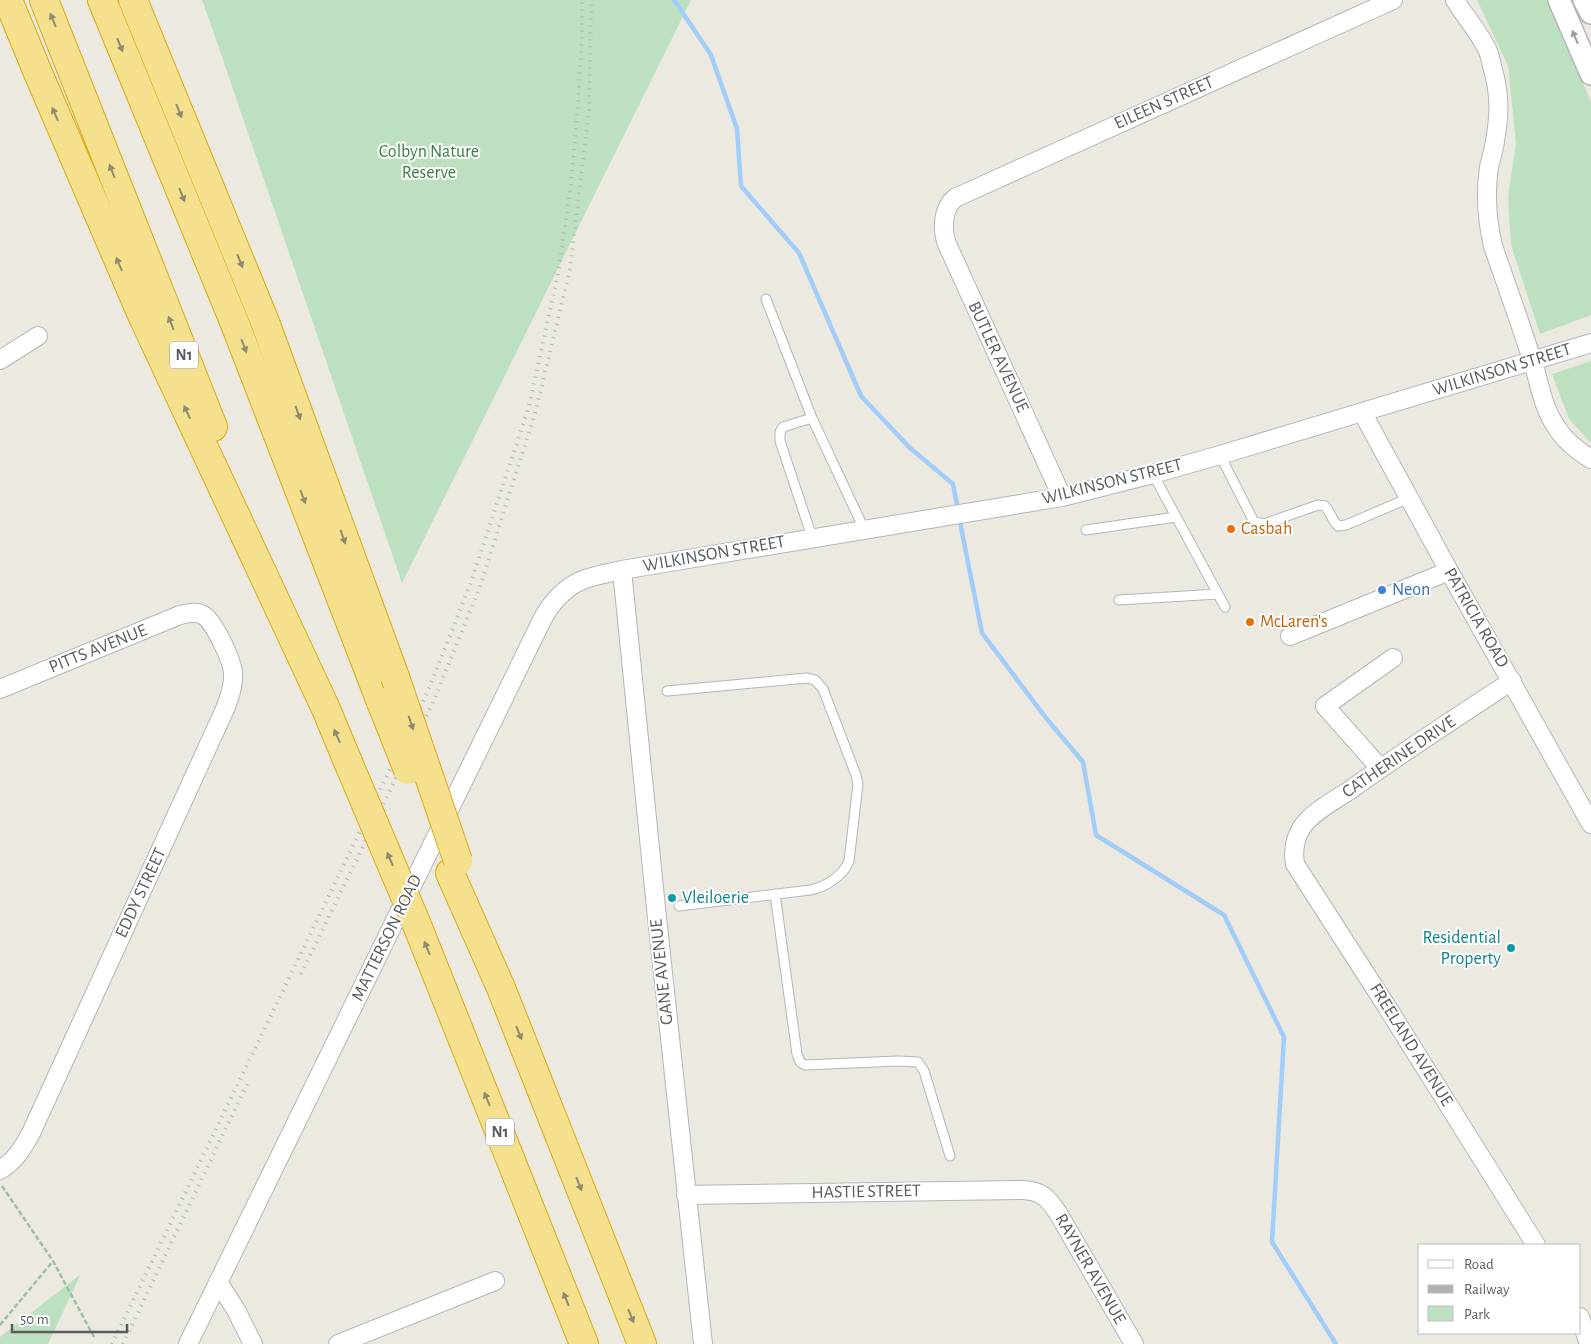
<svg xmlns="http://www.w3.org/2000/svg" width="1591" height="1344" font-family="'Alegreya Sans',sans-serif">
	<rect width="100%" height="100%" fill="#ebe9e0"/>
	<path fill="#bde1c0" d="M202,0H691L402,583L210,22Z
		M1477,0H1548L1591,102V315L1540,334L1511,245L1508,198L1516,143L1508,66Z
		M1591,361V443L1569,419L1552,374Z
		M81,1274L48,1344H0V1337Z"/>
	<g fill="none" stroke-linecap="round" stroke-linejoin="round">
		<path stroke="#a2cdf8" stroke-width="4.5" d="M674,0L711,55L737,129L741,186L799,253L861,396L910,448L953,484L958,510
			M959,517L982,633L1046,718L1083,762L1096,835L1224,915L1284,1037L1272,1242L1336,1344"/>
		<defs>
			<path id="service" d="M766,299L812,418L864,529
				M812,418L783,427L780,432V441L812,537
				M1220,455L1254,522L1264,524L1318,505L1325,506C1331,513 1332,520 1338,526L1346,525L1409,498
				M1153,474L1225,607
				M1086,530L1176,517
				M1119,600L1218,594
				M667,691L807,678L815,680L823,689L856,775L858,784L849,861C843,876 826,887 810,890L679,906
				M775,894L797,1054L800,1062L805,1065L898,1061L918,1062L924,1071L950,1156"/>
			<path id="minor" d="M1455,0C1465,17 1480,33 1488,51C1490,56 1491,61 1492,66C1500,93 1500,113 1495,141C1494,150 1491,158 1489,167C1485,194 1487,220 1493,246C1506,284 1520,322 1532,360C1540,383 1542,407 1557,428C1565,441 1578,451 1591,459
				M0,360L38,336
				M1362,412L1449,571L1591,824
				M1062,497L947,244C942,230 942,209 955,198C958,196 963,195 966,193L1393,0
				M622,570L656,908L703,1344
				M1290,636L1449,571
				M1512,681C1457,717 1403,752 1350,790C1335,800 1311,813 1302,827C1295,838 1293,852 1295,864L1387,1007L1536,1245
				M0,689L180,615C187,613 196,611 203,615C214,621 233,662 233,674C234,686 229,698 225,709L31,1133C23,1148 15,1161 0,1170
				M1380,768L1325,706L1393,658
				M686,1195L1022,1190C1042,1191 1047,1197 1058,1213L1134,1344
				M218,1282L236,1310L253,1344
				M1580,1317L1589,1344
				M188,1344L543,618C551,603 566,586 583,580C595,575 609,573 622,570L1062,497L1153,474L1220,455L1591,343
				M338,1344L495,1281"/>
			<path id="tertiary" d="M1559,0L1591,74
				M1584,0L1591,13"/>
			<path id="motorway" d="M8,0L38,73L142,315L326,709L348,762
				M44,0L213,427
				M102,0L235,324L381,702
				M133,0L265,322L395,677
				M450,873L501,988L642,1344
				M415,920L584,1344"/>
		</defs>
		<use href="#service" stroke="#b3b5ba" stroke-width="11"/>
		<use href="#minor" stroke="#b3b5ba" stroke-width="20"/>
		<use href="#tertiary" stroke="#b3b5ba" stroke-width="24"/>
		<use href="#motorway" stroke="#dba910" stroke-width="30"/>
		<path stroke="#98c1a6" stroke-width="2.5" stroke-dasharray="5 2.5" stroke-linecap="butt" d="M2,1186L53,1261L94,1337
			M0,1325L53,1261"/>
		<use href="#service" stroke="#fff" stroke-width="9"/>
		<use href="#minor" stroke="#fff" stroke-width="18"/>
		<use href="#tertiary" stroke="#fff" stroke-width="21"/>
		<use href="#motorway" stroke="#f5e18d" stroke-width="28"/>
		<path stroke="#b1b2b2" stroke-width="4" stroke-dasharray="1 6" stroke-linecap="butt" d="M301,974L434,700L480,587L536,410L570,269L589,110L591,0
			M112,1344L427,693L470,585L529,406L559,269L571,182L578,107L582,33V0
			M123,1344L248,1082"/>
		<defs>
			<path id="motorway-bridge" d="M395,677L458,861
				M381,702L408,770
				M348,762L415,920"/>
		</defs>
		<use href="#motorway-bridge" stroke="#dba910" stroke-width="30" stroke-linecap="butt"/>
		<use href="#motorway-bridge" stroke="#f5e18d" stroke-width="28"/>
	</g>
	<defs><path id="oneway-solid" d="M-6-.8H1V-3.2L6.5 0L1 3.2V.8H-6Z" transform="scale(1.25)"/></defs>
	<g fill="#908a70">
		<use href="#oneway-solid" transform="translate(53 20) rotate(-112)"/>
		<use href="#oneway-solid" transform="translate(120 45) rotate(68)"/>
		<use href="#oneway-solid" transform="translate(179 111) rotate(68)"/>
		<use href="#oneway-solid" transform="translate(55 114) rotate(-113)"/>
		<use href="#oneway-solid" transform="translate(112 171) rotate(-111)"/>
		<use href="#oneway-solid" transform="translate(182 195) rotate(68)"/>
		<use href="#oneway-solid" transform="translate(240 261) rotate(68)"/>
		<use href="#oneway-solid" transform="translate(119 264) rotate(-113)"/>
		<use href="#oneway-solid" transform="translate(171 323) rotate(-111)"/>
		<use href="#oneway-solid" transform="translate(244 346) rotate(69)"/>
		<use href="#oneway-solid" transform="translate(187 412) rotate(-115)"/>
		<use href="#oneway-solid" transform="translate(298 413) rotate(70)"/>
		<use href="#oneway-solid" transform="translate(303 497) rotate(69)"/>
		<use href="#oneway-solid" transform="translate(343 537) rotate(70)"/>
		<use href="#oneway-solid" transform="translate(411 723) rotate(71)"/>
		<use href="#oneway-solid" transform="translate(337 736) rotate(-114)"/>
		<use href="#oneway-solid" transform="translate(390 859) rotate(-113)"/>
		<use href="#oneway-solid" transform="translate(427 948) rotate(-112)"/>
		<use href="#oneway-solid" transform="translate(519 1033) rotate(68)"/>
		<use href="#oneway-solid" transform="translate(487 1099) rotate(-112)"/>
		<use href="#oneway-solid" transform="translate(579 1184) rotate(68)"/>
		<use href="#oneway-solid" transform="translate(566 1299) rotate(-112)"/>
		<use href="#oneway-solid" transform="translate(631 1316) rotate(68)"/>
	</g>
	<use fill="#9b9da0" href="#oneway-solid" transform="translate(1575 37) rotate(-113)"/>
	<g fill="#e8710a" stroke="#fff" stroke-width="2">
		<circle cx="1231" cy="529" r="5"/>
		<circle cx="1250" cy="622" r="5"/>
	</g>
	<circle fill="#3f7fe0" stroke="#fff" stroke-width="2" cx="1382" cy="590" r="5"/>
	<g fill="#0f9aa8" stroke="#fff" stroke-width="2">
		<circle cx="672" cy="898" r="5"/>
		<circle cx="1511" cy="948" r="5"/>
	</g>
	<g text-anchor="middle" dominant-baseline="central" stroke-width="4" stroke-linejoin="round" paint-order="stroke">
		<g fill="#fff" stroke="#8b8c90" stroke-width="1">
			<rect x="170" y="341.5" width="28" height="27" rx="4"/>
			<rect x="486" y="1118.5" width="28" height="27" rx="4"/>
		</g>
		<g font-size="16" font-weight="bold" fill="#595b60">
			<text x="184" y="355">N1</text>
			<text x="500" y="1132">N1</text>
		</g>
		<g font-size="18" fill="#595b60" stroke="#fff">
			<text transform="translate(1164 103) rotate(-24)">EILEEN STREET</text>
			<text transform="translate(998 357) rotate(65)">BUTLER AVENUE</text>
			<text transform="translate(1502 370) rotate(-17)">WILKINSON STREET</text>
			<text transform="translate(1112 482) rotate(-14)">WILKINSON STREET</text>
			<text transform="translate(714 554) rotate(-10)">WILKINSON STREET</text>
			<text transform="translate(1476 618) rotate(60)">PATRICIA ROAD</text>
			<text transform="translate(98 649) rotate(-22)">PITTS AVENUE</text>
			<text transform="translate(1399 757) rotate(-34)">CATHERINE DRIVE</text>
			<text transform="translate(141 893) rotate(-65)">EDDY STREET</text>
			<text transform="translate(387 938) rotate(-64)">MATTERSON ROAD</text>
			<text transform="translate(662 972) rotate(-96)">GANE AVENUE</text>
			<text transform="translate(1411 1045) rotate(58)">FREELAND AVENUE</text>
			<text transform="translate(866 1192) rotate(-1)">HASTIE STREET</text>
			<text transform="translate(1090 1269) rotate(60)">RAYNER AVENUE</text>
		</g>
		<g font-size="18" fill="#397e41" stroke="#fff">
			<text x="429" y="152">Colbyn Nature<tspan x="429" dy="21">Reserve</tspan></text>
		</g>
		<g font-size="18" fill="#c56008" stroke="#fff" text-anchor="start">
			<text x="1241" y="529">Casbah</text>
			<text x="1260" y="622">McLaren's</text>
		</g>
		<g font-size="18" fill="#366cbe" stroke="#fff" text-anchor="start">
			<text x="1392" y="590">Neon</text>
		</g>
		<g font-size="18" fill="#0d838f" stroke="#fff" text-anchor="start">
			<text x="682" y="898">Vleiloerie</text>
			<text x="1501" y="938" text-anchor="end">Residential<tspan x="1501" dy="21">Property</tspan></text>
		</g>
	</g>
	<rect x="1418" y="1244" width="162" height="90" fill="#ffffff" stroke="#bdbdbf"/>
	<rect x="1428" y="1260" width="25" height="8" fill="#ffffff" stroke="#bdbdbf"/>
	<text x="1464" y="1269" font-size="15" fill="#595b60">Road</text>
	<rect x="1428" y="1285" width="25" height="8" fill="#b1b2b2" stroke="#bdbdbf"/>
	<text x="1464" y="1294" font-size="15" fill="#595b60">Railway</text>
	<rect x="1428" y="1306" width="25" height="15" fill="#bde1c0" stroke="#bdbdbf"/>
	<text x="1464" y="1319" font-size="15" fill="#595b60">Park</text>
	<path d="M12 1324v8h115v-8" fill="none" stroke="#595b60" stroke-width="2.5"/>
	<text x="20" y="1324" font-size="15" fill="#595b60" stroke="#ffffff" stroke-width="4" paint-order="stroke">50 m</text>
</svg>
